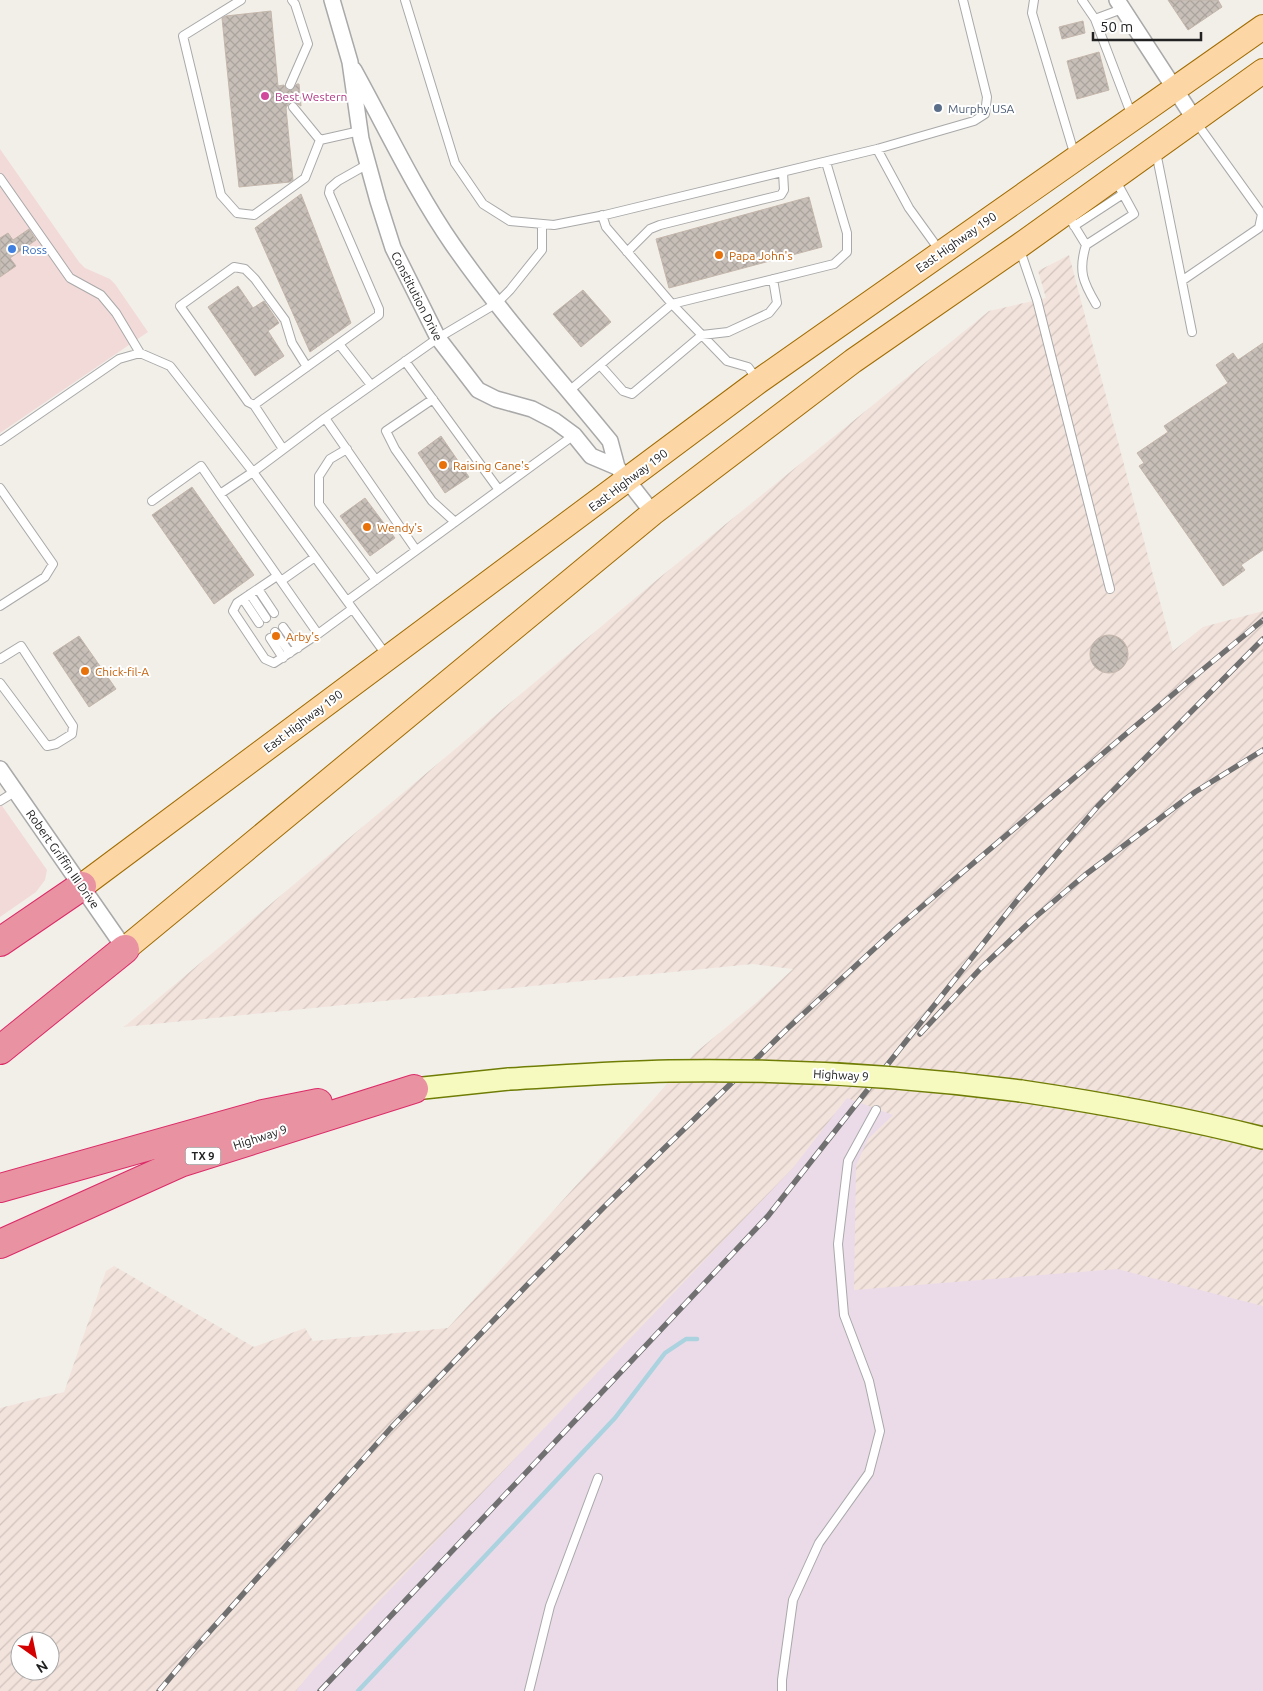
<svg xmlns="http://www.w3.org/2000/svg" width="1263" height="1691" font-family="Ubuntu,sans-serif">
	<defs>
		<pattern id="military-furrows" width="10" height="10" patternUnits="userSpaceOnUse" patternTransform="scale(1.25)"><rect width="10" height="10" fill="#f3e3dd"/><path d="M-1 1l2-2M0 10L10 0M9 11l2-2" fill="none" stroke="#d0c2bd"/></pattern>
		<pattern id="building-cross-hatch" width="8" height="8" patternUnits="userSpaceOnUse" patternTransform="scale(1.25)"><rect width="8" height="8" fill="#c7bfb8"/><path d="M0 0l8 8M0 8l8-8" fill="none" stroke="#aba49e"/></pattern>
	</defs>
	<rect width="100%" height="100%" fill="#f2efe9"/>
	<path fill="#f2dad9" d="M0,149L79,262L85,268L110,279L115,284L148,332L0,433Z
		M0,803L47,870L45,880L36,892L0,917Z"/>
	<path fill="url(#military-furrows)" fill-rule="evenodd" d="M1069,255L1173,651L1203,627L1263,611V1691H0V1408L64,1392L106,1271L114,1266L254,1347L305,1328L313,1341L448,1328L695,1053L757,1002L793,969L753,964L124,1027L653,583L989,311L1046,298L1038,271ZM20,1641H50V1671H20Z"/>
	<path fill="#ebdbe8" d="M847,1098L893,1115L868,1139L856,1166L854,1290L1117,1269L1263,1306V1691H296L313,1670L792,1169Z"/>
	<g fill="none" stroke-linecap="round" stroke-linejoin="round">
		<path stroke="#aad3df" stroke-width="4.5" d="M358,1691L615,1418L665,1353L686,1339H697"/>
	</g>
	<path fill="url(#building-cross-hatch)" stroke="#c4b6ab" d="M1168,0H1218L1222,7L1188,30Z
		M271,11L278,86L284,85L287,90H291L297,84H299L301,106L293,101L289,103L286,108L293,180L290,182L239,187L222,18L226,16Z
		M1083,21L1085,33L1062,39L1059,27Z
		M1099,52L1109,90L1077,99L1067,61Z
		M301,194L351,323L310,352L255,228Z
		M809,197L822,247L669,288L656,239Z
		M29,229L36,240L10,258L16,266L0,277V238L8,233L13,240Z
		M238,286L253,308L264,301L279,323L268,331L284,356L255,376L208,307Z
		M583,290L611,322L581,347L553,314Z
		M1263,343V550L1241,565L1245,570L1223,586L1139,466L1144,463L1137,453L1168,432L1164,426L1228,383L1216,365L1233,353L1238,360Z
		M441,436L469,477L445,493L418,453Z
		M192,487L254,575L214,604L152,515Z
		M365,498L395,538L370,556L340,516Z
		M1090 654a19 19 0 1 1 38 0a19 19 0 1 1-38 0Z
		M79,636L116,689L89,707L53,653Z"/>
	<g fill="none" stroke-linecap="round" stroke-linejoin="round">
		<defs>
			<path id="service" d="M241,0L183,36L221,195L237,213L254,215L305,178L320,140L360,131
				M405,0L455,163L483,204L510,221L554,225L605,215L877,149L974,121L985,114L987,97L963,0
				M1034,0L1032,13L1075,156
				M1082,0L1095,19
				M1122,9L1095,19L1132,116
				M290,85L308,44L295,4L292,0
				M293,107L320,140
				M877,149L909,208L940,251
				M1156,152L1192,332
				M0,178L70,278L101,295L116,313L140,353L170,366L253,472L220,494L201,466L152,501
				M1067,214L1086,245C1078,271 1083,282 1096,304
				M602,215L606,227L672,304L834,264L847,252V233L826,162
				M1074,226L1123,194
				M1086,245L1134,214L1116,181
				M1020,250L1037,300L1110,589
				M627,252L650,229L660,225L781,195L784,190L783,172
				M1183,280L1259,228L1262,214L1196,122
				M339,344L371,385
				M405,361L499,490
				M600,365L623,391L632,394L702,335L728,332L769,313L777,303L773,279
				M307,367L292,343L285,320L255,279L245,269L234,267L180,306L248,402L254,405L379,315V309L329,193L330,188L338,181L368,164
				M569,391L672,304L727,361L748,367L757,379
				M433,399L386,431L395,449L432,501L455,522
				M254,405L283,449
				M325,418L416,550
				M0,441L119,359L140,353
				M347,449L330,459L319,476V504L376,580
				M220,494L281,581L315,557
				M277,576L237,603L233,611L265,659L274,663L318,634
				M281,581L318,634L352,609
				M258,589L274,613
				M250,594L266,618
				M243,599L259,623
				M347,601L574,435
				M0,606L45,577L53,564L0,488
				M283,627L298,648
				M275,632L290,653
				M270,638L283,658
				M387,656L253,472L325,418L438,338L497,303L510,290L542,250V224
				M0,659L21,646L73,726L72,734L56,744L47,746L0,683
				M0,801L16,791
				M529,1691L550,1606L598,1478
				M782,1691V1680L793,1600L819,1543L869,1473L880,1431L869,1381L844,1315L838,1244L848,1161L876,1110"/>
			<path id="minor" d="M332,0L350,62L361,139L378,201L393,248L438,338L478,390L496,399L532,409L555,421L574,435L591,456L617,467
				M1117,0L1195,120
				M354,70C386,128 416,192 453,245C501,314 557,376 610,441L617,467L653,513
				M0,769L125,949"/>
			<path id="secondary" d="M414,1089L509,1079
				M1021,1091C1102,1103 1184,1118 1263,1138"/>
			<path id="primary" d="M82,886L759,381L1263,27
				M125,949L653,513L853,361L1019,246L1263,71"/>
			<path id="motorway" d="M0,942L82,886
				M0,1050L125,949
				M0,1188L263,1114L318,1103
				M0,1244L180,1163L414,1089"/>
		</defs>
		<use href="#service" stroke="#a9a9a9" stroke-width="10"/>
		<use href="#minor" stroke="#a9a9a9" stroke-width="18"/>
		<use href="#secondary" stroke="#707d05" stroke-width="24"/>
		<use href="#primary" stroke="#a06b00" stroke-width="26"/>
		<use href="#motorway" stroke="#dc2a67" stroke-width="30"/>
		<use href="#service" stroke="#fff" stroke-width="8"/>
		<use href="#minor" stroke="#fff" stroke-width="15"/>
		<use href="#secondary" stroke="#f7fabf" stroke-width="21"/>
		<use href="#primary" stroke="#fcd6a4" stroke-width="24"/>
		<use href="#motorway" stroke="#e892a2" stroke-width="28"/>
		<defs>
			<path id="rail" d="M920,1034L981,968L1033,919L1085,875L1195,792L1263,750
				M159,1691L195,1648L390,1429L530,1282L607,1204L788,1028L899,926L1184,685L1263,620
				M320,1691L768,1216L1019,898L1098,806L1263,639"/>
		</defs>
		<use href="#rail" stroke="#707070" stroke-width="5.5"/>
		<use href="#rail" stroke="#fff" stroke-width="4" stroke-dasharray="11" stroke-linecap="butt"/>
		<defs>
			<path id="secondary-bridge" d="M509,1079C562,1076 616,1072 669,1071C787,1069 904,1076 1021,1091"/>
		</defs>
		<use href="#secondary-bridge" stroke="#707d05" stroke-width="24" stroke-linecap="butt"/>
		<use href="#secondary-bridge" stroke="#f7fabf" stroke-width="21"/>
	</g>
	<circle fill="#d1479c" stroke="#fff" stroke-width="2" cx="265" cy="96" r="5"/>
	<circle fill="#5c6f8a" stroke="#fff" stroke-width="2" cx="938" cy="108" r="5"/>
	<circle fill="#3f7fe0" stroke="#fff" stroke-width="2" cx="12" cy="249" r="5"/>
	<g fill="#e8710a" stroke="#fff" stroke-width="2">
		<circle cx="719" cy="255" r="5"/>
		<circle cx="443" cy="465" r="5"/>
		<circle cx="367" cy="527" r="5"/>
		<circle cx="276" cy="636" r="5"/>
		<circle cx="85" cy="671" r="5"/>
	</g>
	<g text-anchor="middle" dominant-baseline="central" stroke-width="4" stroke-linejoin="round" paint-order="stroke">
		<rect fill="#fff" stroke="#646464" stroke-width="1" x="185.5" y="1147.5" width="35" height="17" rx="4"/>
		<g font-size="11" font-weight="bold" fill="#222">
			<text x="203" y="1156">TX 9</text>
		</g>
		<g font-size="12" fill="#b23c85" stroke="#fff" text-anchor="start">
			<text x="275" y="96">Best Western</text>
		</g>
		<g font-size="12" fill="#4e5e75" stroke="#fff" text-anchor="start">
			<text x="948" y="108">Murphy USA</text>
		</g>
		<g font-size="12" fill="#222" stroke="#fff">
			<text transform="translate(956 242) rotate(-35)">East Highway 190</text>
			<text transform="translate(417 296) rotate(63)">Constitution Drive</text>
			<text transform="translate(628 480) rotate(-37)">East Highway 190</text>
			<text transform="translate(303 721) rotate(-37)">East Highway 190</text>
			<text transform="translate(63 859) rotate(55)">Robert Griffin III Drive</text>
			<text transform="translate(841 1075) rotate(3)">Highway 9</text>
			<text transform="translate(260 1137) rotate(-18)">Highway 9</text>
		</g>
		<g font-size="12" fill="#366cbe" stroke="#fff" text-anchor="start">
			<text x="22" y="249">Ross</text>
		</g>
		<g font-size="12" fill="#c56008" stroke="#fff" text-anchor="start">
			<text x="729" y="255">Papa John's</text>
			<text x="453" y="465">Raising Cane's</text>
			<text x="377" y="527">Wendy's</text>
			<text x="286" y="636">Arby's</text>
			<text x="95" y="671">Chick-fil-A</text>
		</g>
	</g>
	<g transform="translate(35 1656) rotate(147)"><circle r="24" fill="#ffffff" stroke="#a7a7a7"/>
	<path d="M0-4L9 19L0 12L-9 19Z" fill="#d40000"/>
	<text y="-8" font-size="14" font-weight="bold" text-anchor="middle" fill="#222222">N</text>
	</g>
	<path d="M1093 32v8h108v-8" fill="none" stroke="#222222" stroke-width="2.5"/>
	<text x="1100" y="32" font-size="15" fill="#222222" stroke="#ffffff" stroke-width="4" paint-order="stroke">50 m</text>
</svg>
